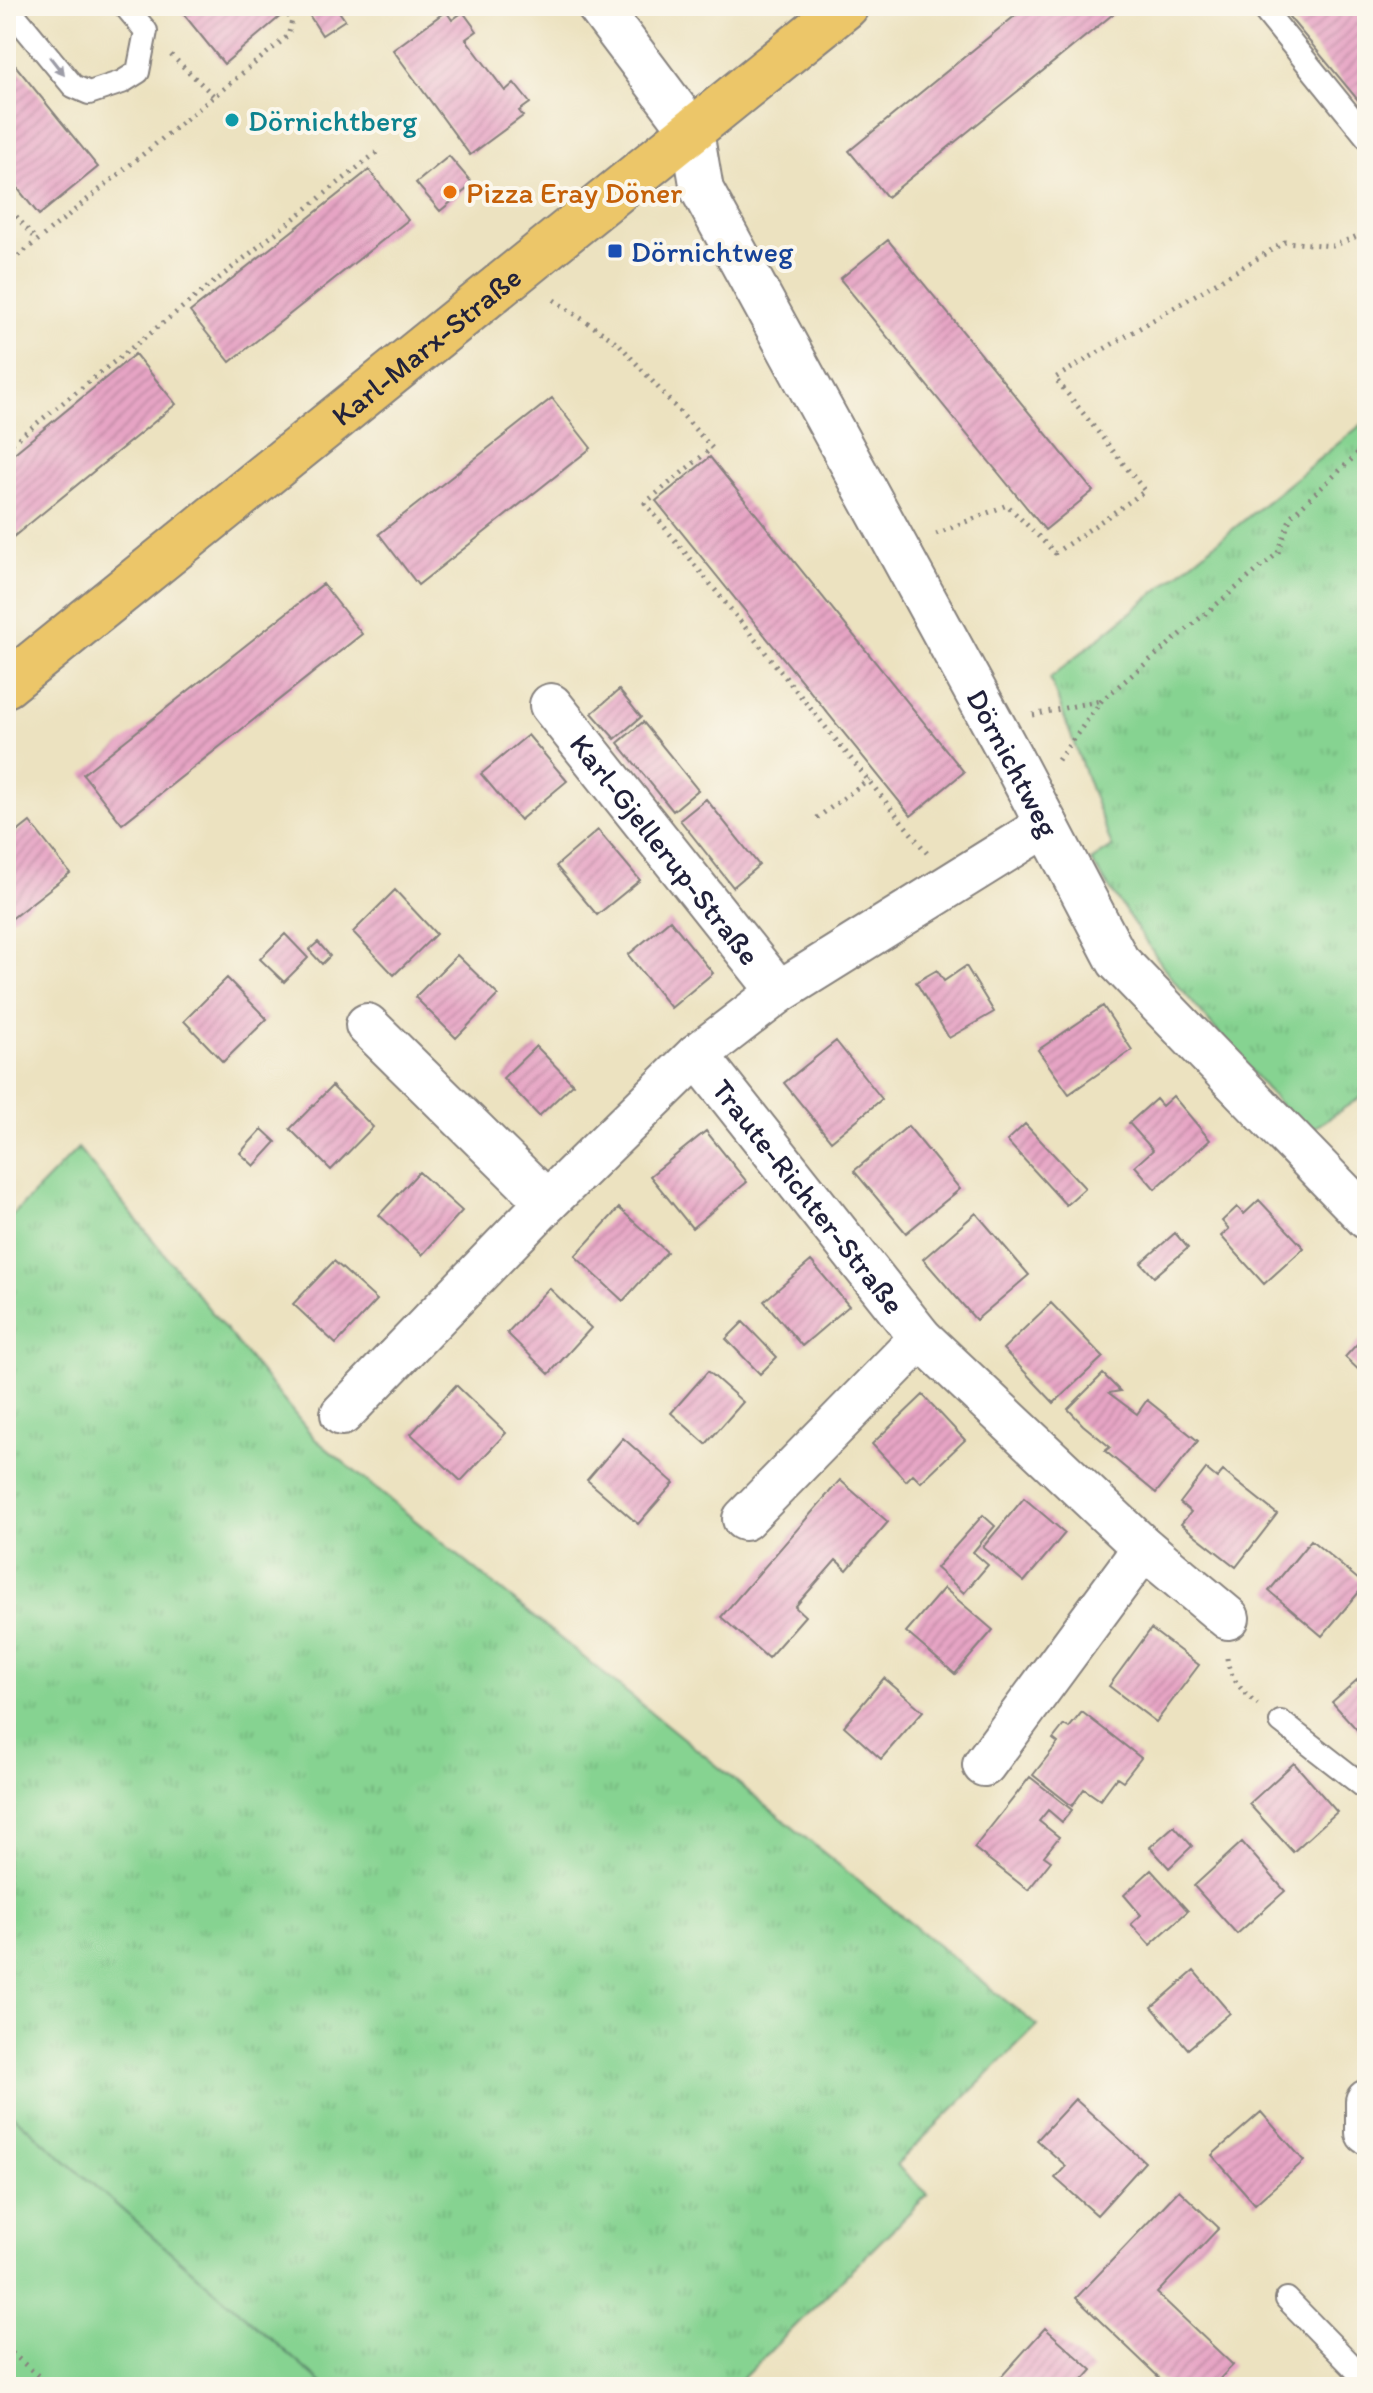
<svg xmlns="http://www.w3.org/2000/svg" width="1373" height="2393" font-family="Itim,sans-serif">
	<defs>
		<pattern id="grass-tufts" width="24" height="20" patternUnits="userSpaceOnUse" patternTransform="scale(2)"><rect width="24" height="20" fill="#86d391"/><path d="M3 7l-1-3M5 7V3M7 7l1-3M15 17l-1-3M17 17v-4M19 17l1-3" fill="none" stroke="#73b57e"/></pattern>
		<pattern id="building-hatch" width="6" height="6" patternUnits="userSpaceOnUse" patternTransform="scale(2)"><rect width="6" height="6" fill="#e6a4c4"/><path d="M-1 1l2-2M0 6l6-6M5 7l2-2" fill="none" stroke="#c58da9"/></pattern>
	</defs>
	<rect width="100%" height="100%" fill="#fbf7ec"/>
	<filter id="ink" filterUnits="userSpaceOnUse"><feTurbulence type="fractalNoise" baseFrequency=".0125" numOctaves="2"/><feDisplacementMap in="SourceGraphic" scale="16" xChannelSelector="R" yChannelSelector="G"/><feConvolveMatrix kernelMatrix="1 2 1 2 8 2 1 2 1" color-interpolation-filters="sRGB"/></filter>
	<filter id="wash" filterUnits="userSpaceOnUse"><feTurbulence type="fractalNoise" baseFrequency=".006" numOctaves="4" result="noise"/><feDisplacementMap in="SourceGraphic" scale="32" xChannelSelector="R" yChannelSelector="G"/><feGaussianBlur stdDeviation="1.8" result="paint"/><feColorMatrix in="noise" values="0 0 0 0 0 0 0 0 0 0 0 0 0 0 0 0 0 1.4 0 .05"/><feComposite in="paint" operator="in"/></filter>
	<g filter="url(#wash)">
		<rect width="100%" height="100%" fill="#ece2c0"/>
		<path fill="url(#grass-tufts)" stroke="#547a66" stroke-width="2" d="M1367,420V1093L1305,1134L1169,975L1091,861L1112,847L1050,678Z
			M78,1148L315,1439L1037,2026L896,2165L928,2194L734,2387H326L6,2109V1222Z"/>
		<path fill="#86d391" stroke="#547a66" stroke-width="2" d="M6,2109L326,2387H6Z"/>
		<g id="blocks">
			<path fill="url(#building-hatch)" d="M177,6H277L283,14L224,64Z
				M305,6H335L345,20L322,35L304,7Z
				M1027,6H1123L887,197L849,151Z
				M1280,6H1359L1367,16V111Z
				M446,11L452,20L463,12L477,31L466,39L505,91L514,83L530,103L519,111L523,116L470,155L393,50Z
				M6,54L98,167L39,215L6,174Z
				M449,156L473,184L440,211L416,183Z
				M369,170L408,220L230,362L190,312Z
				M888,240L1093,491L1045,530L840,279Z
				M135,354L176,404L6,543V460Z
				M552,398L591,448L418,585L379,534Z
				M710,457L964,772L911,816L656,501Z
				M323,584L362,634L122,824L83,774Z
				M619,690L641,717L615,739L592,713Z
				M643,722L698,790L673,811L618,743Z
				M528,735L567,781L520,820L481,774Z
				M706,799L759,865L733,887L680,820Z
				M30,822L70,873L6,923V841Z
				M598,830L640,880L597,915L556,866Z
				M395,890L436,934L394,975L353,932Z
				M670,920L713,973L671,1008L628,955Z
				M285,934L308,958L284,982L260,959Z
				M318,942L330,956L322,964L309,950Z
				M457,955L498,995L456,1038L415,997Z
				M966,966L994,1012L949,1038L916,982L937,970L944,981Z
				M227,978L267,1019L223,1062L184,1021Z
				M1103,1006L1132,1050L1069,1094L1038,1050Z
				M836,1041L882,1099L831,1141L784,1083Z
				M536,1046L573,1084L539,1116L503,1078Z
				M332,1086L373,1127L331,1170L290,1129Z
				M1173,1096L1210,1140L1155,1189L1135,1166L1153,1150L1129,1123L1156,1099L1162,1106Z
				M1025,1124L1085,1188L1066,1205L1007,1141Z
				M908,1126L960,1189L906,1233L854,1171Z
				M262,1129L276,1142L254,1166L240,1153Z
				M706,1131L747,1182L692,1228L650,1176Z
				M419,1172L462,1211L422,1255L379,1215Z
				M1259,1200L1304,1248L1264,1284L1221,1236L1229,1229L1222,1221L1237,1207L1244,1214Z
				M619,1208L667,1252L623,1301L575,1256Z
				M976,1213L1029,1275L976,1320L923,1259Z
				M1175,1233L1188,1248L1154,1277L1141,1263Z
				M334,1261L377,1300L336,1344L293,1304Z
				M811,1261L849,1306L802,1346L764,1301Z
				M549,1288L591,1328L549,1374L507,1333Z
				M1051,1303L1103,1357L1054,1403L1003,1349Z
				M743,1322L777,1357L760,1374L726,1339Z
				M1367,1333V1378L1345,1357Z
				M708,1371L743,1402L706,1444L671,1413Z
				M1103,1374L1120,1391L1109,1393L1137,1414L1147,1400L1198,1441L1156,1493L1105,1451L1110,1447L1083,1425L1068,1409Z
				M456,1385L506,1433L461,1481L411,1434Z
				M923,1395L965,1440L921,1482L913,1474L906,1481L872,1444Z
				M623,1438L674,1483L638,1524L587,1480Z
				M1206,1469L1217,1478L1223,1471L1277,1514L1236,1567L1181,1524L1191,1512L1180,1503Z
				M840,1480L888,1522L847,1570L836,1560L795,1607L805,1616L768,1658L721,1617Z
				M1024,1498L1065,1533L1024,1582L983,1547Z
				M983,1515L995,1526L973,1552L988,1565L964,1593L936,1568Z
				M1311,1540L1365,1585L1322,1636L1269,1591Z
				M944,1588L993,1630L955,1674L906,1632Z
				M1151,1629L1199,1665L1156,1722L1109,1686Z
				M1367,1671V1741L1332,1702Z
				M884,1678L923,1711L881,1759L844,1726Z
				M1082,1712L1141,1758L1123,1781L1117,1777L1100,1800L1084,1789L1072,1806L1033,1775L1058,1743L1053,1739L1064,1725L1069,1728Z
				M1294,1763L1337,1812L1293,1852L1249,1804Z
				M1030,1777L1072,1810L1062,1822L1048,1810L1039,1821L1059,1837L1044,1856L1051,1861L1028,1890L974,1848Z
				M1174,1826L1192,1846L1169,1868L1150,1847Z
				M1242,1842L1285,1891L1237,1934L1194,1886Z
				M1151,1870L1188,1911L1150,1945L1131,1924L1141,1915L1124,1895Z
				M1194,1971L1230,2013L1188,2049L1152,2007Z
				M1075,2099L1145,2162L1097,2215L1055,2178L1066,2166L1037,2140Z
				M1261,2112L1304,2161L1255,2204L1212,2155Z
				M1179,2190L1219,2228L1157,2293L1233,2365L1212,2387H1169L1076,2298Z
				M1045,2328L1092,2370L1077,2387H992Z"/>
		</g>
	</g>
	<g filter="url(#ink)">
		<use href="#blocks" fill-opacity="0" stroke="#87827e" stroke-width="2"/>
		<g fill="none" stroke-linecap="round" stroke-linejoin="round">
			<defs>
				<path id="service" d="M7,6L73,86L89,93L122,82L138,72L146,31L125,6
					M1261,6L1367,137
					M1281,1722L1367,1789
					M1287,2299L1367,2381"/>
				<g id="minor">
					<path id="s1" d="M598,6L692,131L702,190L1009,753L1118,961L1367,1218"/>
					<path id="s2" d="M551,705L779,992"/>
					<path d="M367,1025L547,1202"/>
					<path id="s3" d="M697,1055L921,1338L1144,1548L1228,1618"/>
					<path d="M342,1414L547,1202L697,1055L779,992L1047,825"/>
					<path d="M744,1519L921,1338"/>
					<path d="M984,1765L1144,1548"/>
					<path d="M1367,2101V2133"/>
				</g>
				<g id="primary">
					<path id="s4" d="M6,685L846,6"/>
				</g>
			</defs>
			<use href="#service" stroke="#87827e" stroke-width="26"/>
			<use href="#minor" stroke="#87827e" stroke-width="46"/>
			<use href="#primary" stroke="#87827e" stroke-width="48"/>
			<path stroke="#87827e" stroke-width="5" stroke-dasharray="2 6" stroke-linecap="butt" d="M171,55L214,96
				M6,204L37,241
				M6,266L288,36L292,20L281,6
				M554,300L619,344L712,448L645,503L927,853
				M6,448L381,149
				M936,534L1007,505L1055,553L1145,491L1055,378L1285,242L1333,246L1367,232
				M1033,715L1101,700
				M1058,760L1102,700L1278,553L1291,516L1367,445
				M817,818L869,779
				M1227,1658C1229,1678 1243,1692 1258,1704
				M6,2348L51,2387"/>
			<use href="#service" stroke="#fff" stroke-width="22"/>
			<use href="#minor" stroke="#fff" stroke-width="42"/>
			<use href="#primary" stroke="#ecc669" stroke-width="44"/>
		</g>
		<defs><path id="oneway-solid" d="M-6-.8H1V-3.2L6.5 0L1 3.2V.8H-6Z" transform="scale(2)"/></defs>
		<use fill="#9c9ca7" href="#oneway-solid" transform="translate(57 66) rotate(52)"/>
	</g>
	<circle fill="#0f9aa8" stroke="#fbf7ec" stroke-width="3" cx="232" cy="120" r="8"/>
	<circle fill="#e8710a" stroke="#fbf7ec" stroke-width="3" cx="450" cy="192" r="8"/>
	<rect fill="#1a4fb4" stroke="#fbf7ec" stroke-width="3" x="607" y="243" width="16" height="16" rx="4"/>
	<g text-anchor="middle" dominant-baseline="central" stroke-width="8" stroke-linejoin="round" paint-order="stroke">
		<g font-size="30" fill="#0d838f" stroke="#fbf7ec" text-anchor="start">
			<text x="248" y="120">Dörnichtberg</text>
		</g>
		<g font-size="30" fill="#c56008" stroke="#fbf7ec" text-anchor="start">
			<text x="466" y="192">Pizza Eray Döner</text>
		</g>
		<g font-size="30" fill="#164399" stroke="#fbf7ec" text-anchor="start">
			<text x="631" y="251">Dörnichtweg</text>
		</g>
		<g font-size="30" fill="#22223b" stroke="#fbf7ec">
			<text stroke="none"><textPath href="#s4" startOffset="540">Karl-Marx-Straße</textPath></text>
			<text stroke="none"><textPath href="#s1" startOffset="868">Dörnichtweg</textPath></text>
			<text stroke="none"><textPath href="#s2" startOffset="184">Karl-Gjellerup-Straße</textPath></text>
			<text stroke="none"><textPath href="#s3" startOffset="180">Traute-Richter-Straße</textPath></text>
		</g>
	</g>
	<rect width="1373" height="2393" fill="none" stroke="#fbf7ec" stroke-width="32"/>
</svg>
